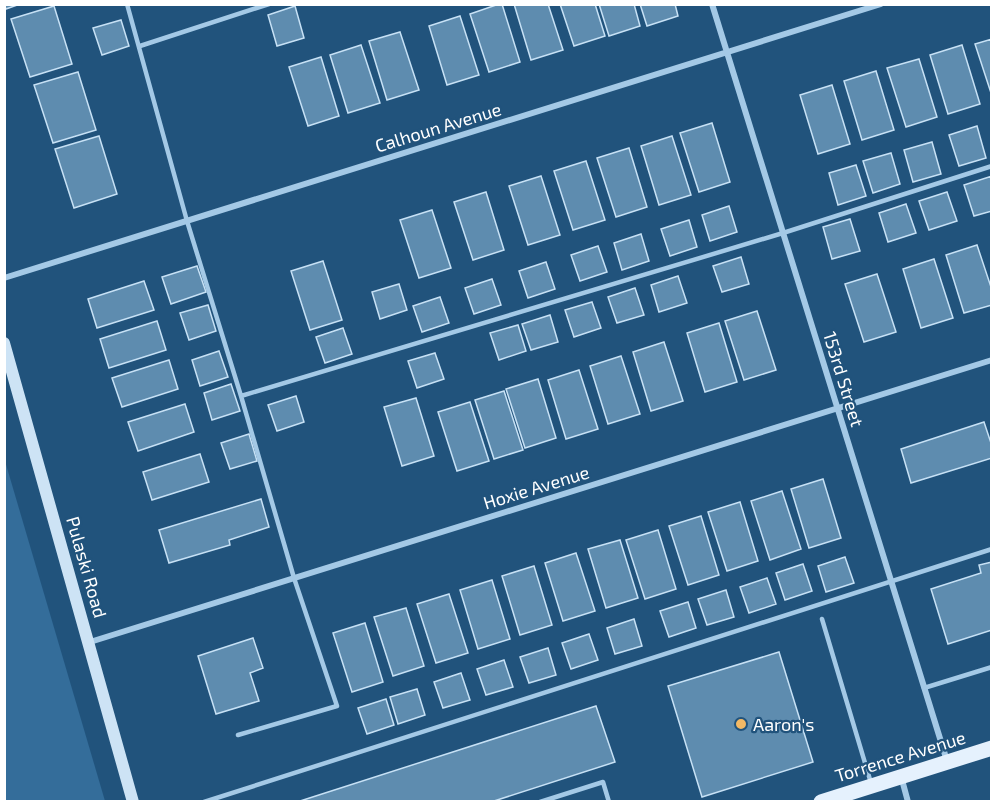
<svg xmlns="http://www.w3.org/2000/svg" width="996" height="806" font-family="'Exo 2',sans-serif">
	<rect width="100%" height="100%" fill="#21537c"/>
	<path fill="#346d9a" d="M4,461H5L105,801H5Z"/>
	<path fill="#5e8caf" stroke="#c7e1f5" stroke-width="1.5" d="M4,4H20L6,9Z
		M499,4H502L520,62L489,72L470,14Z
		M514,4H548L563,50L531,60Z
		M560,4H595L605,36L574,46Z
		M599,4H634L640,26L609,36Z
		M640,4H675L678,16L647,26Z
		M54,6L72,64L30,77L11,19Z
		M295,6L304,38L277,46L268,15Z
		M460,16L479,75L447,85L429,26Z
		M121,20L129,46L102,55L93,28Z
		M400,32L419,90L387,100L369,41Z
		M992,39V96L975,44Z
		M361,45L380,103L348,113L330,55Z
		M962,45L980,104L948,114L930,55Z
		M321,57L339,116L308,126L289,67Z
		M919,59L937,117L906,127L887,68Z
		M876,71L894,130L862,140L844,81Z
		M78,72L96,130L53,143L34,85Z
		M832,85L850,144L818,154L800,95Z
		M712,123L730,182L699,192L680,133Z
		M977,126L986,158L959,166L949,135Z
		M99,136L117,194L74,208L55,149Z
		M672,136L691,195L659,205L641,146Z
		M932,142L941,174L913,182L904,150Z
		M629,148L647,207L616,217L597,158Z
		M891,153L900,184L873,193L863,161Z
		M586,161L605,220L573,230L554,171Z
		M856,165L866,196L838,205L829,173Z
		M541,176L560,235L528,245L509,186Z
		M992,176V211L974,216L964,185Z
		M486,192L504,250L473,260L454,202Z
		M947,192L957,221L929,230L919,201Z
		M906,204L916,233L888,242L879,213Z
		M729,206L737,232L710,241L702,215Z
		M432,210L451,268L419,278L400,220Z
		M850,219L860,251L832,259L823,227Z
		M689,220L697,247L670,256L661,229Z
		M641,234L649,261L622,270L614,243Z
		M977,245L992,290V305L964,313L946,255Z
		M598,246L607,272L580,281L571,255Z
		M741,257L749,284L722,292L713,266Z
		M934,259L953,318L921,328L903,269Z
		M323,261L342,320L310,330L291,271Z
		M546,262L555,289L528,298L519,271Z
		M197,266L206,292L171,304L162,277Z
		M877,274L896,332L864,342L845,284Z
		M678,276L687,303L659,312L651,285Z
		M492,279L501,305L474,314L465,288Z
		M144,281L154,310L97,328L88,299Z
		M399,284L407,310L380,319L372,292Z
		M635,288L644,315L617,323L608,297Z
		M440,297L449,323L422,332L413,306Z
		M592,302L601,328L574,337L565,310Z
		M208,305L216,331L189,340L180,313Z
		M757,311L776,370L744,380L725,321Z
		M550,315L558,342L531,350L522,324Z
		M157,321L166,350L109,368L100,339Z
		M719,323L737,382L705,392L687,333Z
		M518,325L526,351L499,360L490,333Z
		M343,328L352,354L325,363L316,337Z
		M664,342L683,401L651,411L633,352Z
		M219,351L228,377L200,386L192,360Z
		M435,353L444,379L417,388L408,361Z
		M621,356L640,414L608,424L590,366Z
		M169,360L178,389L122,407L112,378Z
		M579,370L598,429L566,439L548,380Z
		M538,379L556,438L525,448L506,389Z
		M231,384L240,411L212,420L204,393Z
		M504,391L523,450L494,459L475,400Z
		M296,396L304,422L277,431L268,405Z
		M416,398L434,456L402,466L384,407Z
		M470,402L489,461L457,471L438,412Z
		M185,404L194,432L138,451L128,422Z
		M984,422L992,446V458L911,483L901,449Z
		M249,434L257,461L230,469L221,443Z
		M200,454L209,482L152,500L143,472Z
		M823,479L841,538L809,548L791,489Z
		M782,491L801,549L770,560L751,501Z
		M261,499L269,527L229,540L230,545L169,563L159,530Z
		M740,502L758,561L727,571L708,512Z
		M701,516L719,575L688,585L669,526Z
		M658,530L676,589L645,599L626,540Z
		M620,540L638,598L606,608L588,549Z
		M576,553L595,611L563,621L545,563Z
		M845,557L854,583L826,592L818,566Z
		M992,562V630L948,644L931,589L981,573L979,565Z
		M803,564L812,591L785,600L776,573Z
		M534,566L552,625L520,635L502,576Z
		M767,578L776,604L749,613L740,587Z
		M492,580L510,639L478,649L460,590Z
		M726,590L734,617L707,625L698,599Z
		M449,594L468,653L436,663L417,604Z
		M688,602L696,628L669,637L660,611Z
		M406,608L424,666L393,676L374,617Z
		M634,619L642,646L615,654L607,628Z
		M365,623L383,682L352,692L333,633Z
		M589,634L598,660L571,669L562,643Z
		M253,638L263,668L250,673L259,701L216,714L198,656Z
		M548,648L556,675L529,683L520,657Z
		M779,652L813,762L702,797L668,686Z
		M504,660L513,687L486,695L477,669Z
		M461,673L470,700L443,708L434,682Z
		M417,689L425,715L398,724L390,697Z
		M386,699L394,725L367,734L358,708Z
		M596,706L615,762L491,802H297Z"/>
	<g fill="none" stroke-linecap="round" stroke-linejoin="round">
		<path stroke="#a4c9e6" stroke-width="4.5" d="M127,4L187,221L241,396L294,578L337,706L238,735
			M140,46L269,4
			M241,396L783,233L992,166
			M822,619L871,783
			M924,688L992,667
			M204,802L992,549
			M540,802L603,782L609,802"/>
		<path stroke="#a4c9e6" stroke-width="6" d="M712,4L947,761
			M4,278L881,4
			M90,642L992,360
			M901,776L908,802"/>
		<path stroke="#cde3f5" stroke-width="12" d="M4,343L133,802"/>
		<path stroke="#e5f1fd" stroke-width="15" d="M821,802L992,748"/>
	</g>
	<circle fill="#f3b965" stroke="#21537c" stroke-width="2" cx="741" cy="724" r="6"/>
	<g text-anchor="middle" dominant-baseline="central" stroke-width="4.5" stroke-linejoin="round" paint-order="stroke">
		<g font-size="18" fill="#fff" stroke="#21537c">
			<text transform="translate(438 127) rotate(-17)">Calhoun Avenue</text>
			<text transform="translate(844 379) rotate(73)">153rd Street</text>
			<text transform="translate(536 487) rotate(-17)">Hoxie Avenue</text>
			<text transform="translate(87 567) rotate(74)">Pulaski Road</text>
			<text transform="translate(900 756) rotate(-17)">Torrence Avenue</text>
		</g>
		<g font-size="18" fill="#fff" stroke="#21537c" text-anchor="start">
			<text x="753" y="724">Aaron's</text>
		</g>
	</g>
	<rect width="996" height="806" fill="none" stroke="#ffffff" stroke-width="12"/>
</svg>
